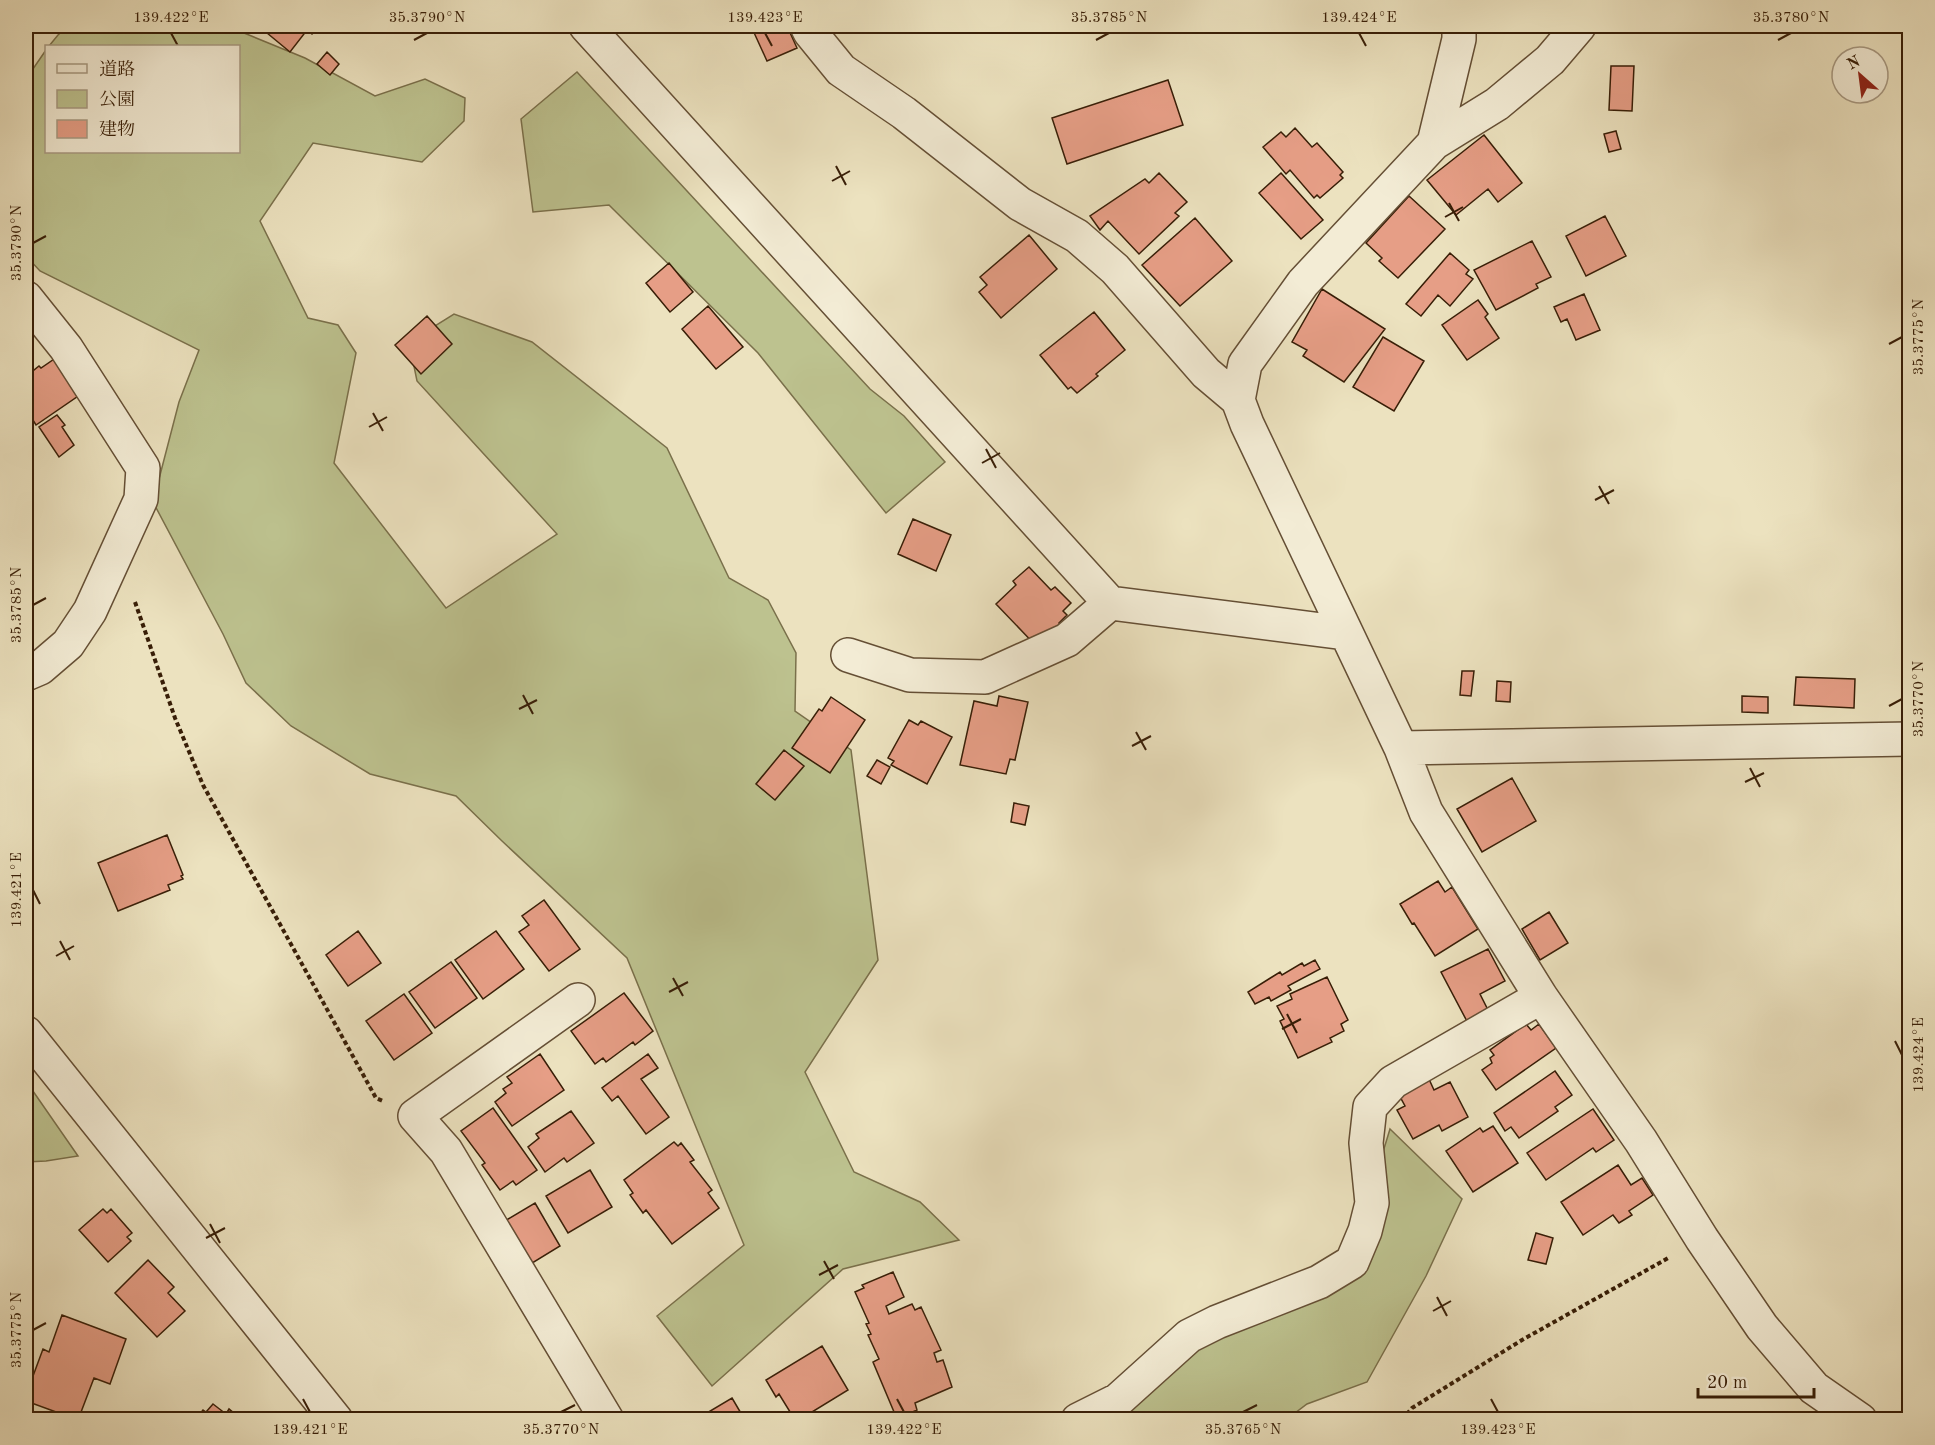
<svg xmlns="http://www.w3.org/2000/svg" width="1935" height="1445" font-family="'Old Standard TT','Noto Serif JP',serif">
	<rect width="100%" height="100%" fill="#ece2bf"/>
	<filter id="stains"><feTurbulence type="fractalNoise" baseFrequency=".00333" numOctaves="4"/><feColorMatrix values="0 0 0 0 .2 0 0 0 0 .09 0 0 0 0 .02 0 0 0 .5 -.17"/></filter>
	<radialGradient id="worn" r=".72"><stop offset=".6" stop-color="#630" stop-opacity="0"/><stop offset="1" stop-color="#630" stop-opacity=".3"/></radialGradient>
	<path fill="#bdc28f" stroke="#7a704b" stroke-width="1.5" d="M68,26H227L305,58L375,96L425,79L465,98L464,121L422,162L313,143L260,221L308,318L338,325L356,353L334,463L446,608L557,534L417,381L409,342L454,314L532,342L667,448L729,578L768,600L796,653L795,711L851,750L878,960L805,1072L854,1172L920,1202L959,1240L843,1269L712,1386L657,1316L744,1245L627,958L502,841L456,796L370,774L291,726L246,683L223,634L153,502L179,402L199,350L40,271L26,256V79L46,50V152H238V46H49L58,35Z
		M577,72L870,389L904,416L945,462L886,513L758,353L609,205L533,212L521,119Z
		M26,1081L78,1156L46,1161L26,1162Z
		M1390,1129L1462,1199L1426,1276L1367,1382L1307,1404L1287,1419L1067,1420L1336,1263L1369,1198Z"/>
	<path fill="#e69e86" stroke="#381e07" stroke-width="1.5" d="M263,26H319L312,34L307,30L290,52L261,28Z
		M751,26H787L797,48L767,61Z
		M327,52L339,64L330,75L317,64Z
		M1611,66H1634L1632,111L1609,110Z
		M1168,80L1183,125L1067,164L1052,118Z
		M1295,128L1312,147L1317,143L1343,172L1340,175L1343,178L1320,198L1317,195L1314,198L1290,170L1286,174L1263,147L1281,132L1286,137Z
		M1616,131L1621,149L1609,152L1604,134Z
		M1484,135L1522,183L1498,202L1488,189L1456,215L1427,180Z
		M1159,173L1187,202L1175,213L1179,216L1139,254L1108,221L1100,230L1090,216L1145,179L1149,183Z
		M1281,173L1323,220L1301,239L1259,193Z
		M1409,196L1445,229L1398,278L1379,261L1382,258L1366,243Z
		M1605,216L1626,256L1586,276L1566,236Z
		M1195,218L1232,261L1180,306L1142,265Z
		M1029,235L1057,269L1001,318L979,292L987,285L980,277Z
		M1532,241L1551,277L1536,284L1538,288L1496,310L1474,270Z
		M1450,253L1469,270L1466,274L1473,279L1450,306L1438,295L1421,316L1406,304Z
		M669,263L693,292L670,312L646,283Z
		M1322,289L1385,329L1344,382L1303,356L1307,350L1292,342Z
		M1584,294L1600,330L1576,340L1567,319L1561,322L1554,307Z
		M1478,300L1488,314L1485,317L1499,338L1467,360L1442,325Z
		M708,306L743,347L716,369L682,329Z
		M1094,312L1125,350L1096,374L1098,376L1077,393L1071,387L1068,389L1040,355Z
		M427,316L452,344L421,374L395,345Z
		M1383,337L1424,361L1394,411L1353,387Z
		M60,355L84,392L36,425L26,409V379L29,377L28,375L39,366L41,368Z
		M57,415L65,425L62,427L74,445L59,457L39,427Z
		M913,519L951,535L936,571L898,554Z
		M1029,567L1051,590L1055,587L1071,603L1063,611L1067,615L1059,623L1063,627L1039,649L996,604L1016,585L1013,581Z
		M1462,671H1474L1471,696L1460,695Z
		M1796,677L1855,679L1854,708L1794,705Z
		M1497,681L1511,682L1510,702L1496,701Z
		M999,696L1028,702L1015,760L1010,759L1006,774L960,765L974,701L997,706Z
		M1742,696L1768,697V713L1742,712Z
		M831,697L865,720L830,773L792,748L819,709L822,711Z
		M909,720L918,725L921,721L952,737L927,784L891,765L894,761L888,758Z
		M784,750L804,766L775,800L756,784Z
		M877,760L890,767L881,784L867,776Z
		M1512,778L1536,821L1482,852L1457,809Z
		M1014,803L1029,806L1025,825L1011,822Z
		M167,835L183,875L181,876L183,879L168,885L170,890L118,911L98,863Z
		M1438,881L1445,892L1452,887L1478,929L1435,956L1414,923L1412,924L1400,904Z
		M544,900L580,949L549,971L519,932L529,925L522,916Z
		M1549,912L1568,943L1540,960L1522,929Z
		M358,931L381,963L348,986L326,955Z
		M496,931L524,969L483,999L455,960Z
		M1488,949L1505,981L1480,994L1491,1016L1470,1027L1441,972Z
		M1315,960L1320,969L1288,986L1291,990L1271,1001L1269,997L1255,1004L1248,992L1280,972L1282,975L1302,963L1304,966Z
		M451,962L477,998L435,1028L409,992Z
		M1327,977L1348,1020L1341,1024L1344,1031L1330,1038L1332,1042L1298,1058L1280,1021L1284,1019L1277,1006L1292,999L1290,994Z
		M624,993L653,1031L635,1045L633,1042L606,1062L603,1058L595,1064L571,1031Z
		M404,994L432,1033L394,1060L366,1021Z
		M1526,1024L1531,1030L1539,1024L1556,1048L1496,1090L1482,1070L1492,1063L1490,1058L1494,1055L1490,1050Z
		M540,1054L564,1090L512,1126L495,1102L506,1093L503,1089L512,1083L507,1077Z
		M648,1054L658,1068L641,1079L669,1117L646,1134L618,1096L612,1101L602,1088Z
		M1555,1071L1572,1095L1555,1107L1558,1111L1519,1138L1511,1127L1505,1131L1494,1113Z
		M1428,1077L1434,1090L1450,1082L1468,1117L1442,1131L1439,1125L1413,1139L1397,1110L1405,1106L1398,1093Z
		M493,1108L537,1170L516,1185L513,1181L500,1190L482,1165L485,1163L461,1131Z
		M1593,1109L1614,1140L1596,1152L1593,1148L1546,1180L1527,1153Z
		M571,1111L594,1143L567,1162L564,1158L545,1172L528,1147L539,1138L536,1134Z
		M1493,1126L1518,1163L1473,1192L1446,1151L1480,1128L1483,1132Z
		M674,1142L678,1146L681,1143L694,1160L690,1162L712,1190L708,1193L719,1208L672,1244L646,1210L643,1213L630,1195L633,1193L624,1180Z
		M1618,1165L1631,1185L1642,1178L1653,1195L1629,1211L1632,1215L1619,1223L1613,1215L1583,1235L1561,1202Z
		M590,1170L612,1207L568,1233L546,1196Z
		M535,1203L560,1246L529,1265L503,1222Z
		M103,1209L107,1213L111,1209L132,1233L127,1237L131,1241L108,1262L79,1230Z
		M1536,1233L1553,1238L1546,1264L1528,1260Z
		M148,1260L174,1287L168,1293L185,1311L157,1337L115,1293Z
		M893,1272L904,1297L886,1306L889,1314L912,1304L915,1310L921,1307L941,1350L934,1353L937,1362L943,1360L952,1387L915,1403L917,1410L897,1419L873,1362L879,1359L868,1335L871,1334L866,1324L869,1323L855,1292L864,1288L862,1285Z
		M62,1315L126,1339L110,1384L94,1378L78,1420L26,1401V1395L43,1349L49,1352Z
		M822,1346L848,1390L799,1420H795L779,1394L776,1397L766,1380Z
		M732,1398L745,1420H695Z
		M213,1404L226,1414L229,1409L242,1420H195L203,1410L206,1412Z"/>
	<g fill="none" stroke-linecap="round" stroke-linejoin="round">
		<defs>
			<path id="minor" d="M586,26L1110,603L1345,633
				M807,26L810,32L841,70L904,113L1020,204L1077,236L1115,269L1206,373L1238,400L1247,424L1401,748L1426,812L1541,997L1641,1141L1702,1239L1762,1327L1814,1388L1860,1420
				M1434,143L1459,39V26
				M26,298L66,348L143,468L141,499L90,611L68,644L40,668L26,674
				M1238,400L1245,364L1303,283L1434,143L1497,104L1550,60L1579,26
				M848,655L910,675L985,677L1067,640L1110,603
				M1401,748L1910,739
				M578,1000L415,1116L446,1151L607,1420
				M26,1033L336,1420
				M1078,1420L1118,1400L1189,1336L1217,1322L1319,1282L1352,1262L1365,1231L1372,1203L1366,1143L1370,1107L1393,1082L1541,997"/>
		</defs>
		<use href="#minor" stroke="#654f35" stroke-width="36"/>
		<path stroke="#381e07" stroke-width="4" stroke-dasharray="4.5 3" stroke-linecap="butt" d="M135,602L175,718L203,785L376,1098L383,1101
			M1402,1420L1412,1408L1522,1340L1670,1257"/>
		<use href="#minor" stroke="#f3ecd5" stroke-width="33"/>
	</g>
	<path fill="none" stroke="#381e07" stroke-width="2" d="M171,33L178,46M765,33L772,46M1359,33L1366,46M414,40L427,33M1096,40L1109,33M1778,40L1791,33M836,166L846,185M832,181L850,171M1449,203L1459,221M1445,217L1463,207M33,243L46,236M1889,344L1902,337M373,413L383,431M369,427L387,417M986,449L996,468M982,463L1000,453M1599,486L1609,504M1595,500L1614,490M33,605L46,598M523,695L533,714M1889,706L1902,699M519,709L537,700M1136,732L1146,750M1132,746L1151,736M1750,768L1760,787M1745,782L1764,773M33,890L40,904M60,941L70,960M56,956L74,946M673,978L683,996M669,992L688,982M1287,1014L1297,1033M1282,1029L1301,1019M1895,1041L1902,1055M210,1224L220,1243M206,1238L225,1228M824,1261L834,1279M819,1275L838,1265M1437,1297L1447,1316M1433,1311L1451,1301M33,1330L46,1323M303,1399L310,1412M897,1399L904,1412M1491,1399L1498,1412M561,1412L575,1405M1243,1412L1257,1405"/>
	<rect width="1935" height="1445" fill="none" stroke="#ece2bf" stroke-width="66"/>
	<rect x="45" y="45" width="195" height="108" fill="#f3ecd5" stroke="#a89a83" stroke-width="1.5"/>
	<rect x="57" y="64" width="30" height="9" fill="#f3ecd5" stroke="#a89a83" stroke-width="1.5"/>
	<text x="99" y="75" font-size="18" fill="#381e07">道路</text>
	<rect x="57" y="90" width="30" height="18" fill="#bdc28f" stroke="#a89a83" stroke-width="1.5"/>
	<text x="99" y="105" font-size="18" fill="#381e07">公園</text>
	<rect x="57" y="120" width="30" height="18" fill="#e69e86" stroke="#a89a83" stroke-width="1.5"/>
	<text x="99" y="135" font-size="18" fill="#381e07">建物</text>
	<g transform="translate(1860 75) rotate(332)"><circle r="28" fill="#f3ecd5" stroke="#a89a83" stroke-width="1.5"/>
	<path d="M0-4.5L10 22L0 15L-10 22Z" fill="#8f2418"/>
	<text y="-9" font-size="16" font-weight="bold" text-anchor="middle" fill="#381e07">N</text>
	</g>
	<path d="M1698 1388v9h116v-9" fill="none" stroke="#381e07" stroke-width="3"/>
	<text x="1707" y="1388" font-size="18" fill="#381e07" stroke="#f3ecd5" stroke-width="4.5" paint-order="stroke">20 m</text>
	<rect x="33" y="33" width="1869" height="1379" fill="none" stroke="#381e07" stroke-width="2"/>
	<g font-size="15" text-anchor="middle" fill="#381e07">
		<text x="171" y="22">139.422°E</text>
		<text x="427" y="22">35.3790°N</text>
		<text x="765" y="22">139.423°E</text>
		<text x="1109" y="22">35.3785°N</text>
		<text x="1359" y="22">139.424°E</text>
		<text x="1791" y="22">35.3780°N</text>
		<text transform="translate(16 243) rotate(-90)" y="5">35.3790°N</text>
		<text transform="translate(1918 337) rotate(-90)" y="5">35.3775°N</text>
		<text transform="translate(16 605) rotate(-90)" y="5">35.3785°N</text>
		<text transform="translate(1918 699) rotate(-90)" y="5">35.3770°N</text>
		<text transform="translate(16 890) rotate(-90)" y="5">139.421°E</text>
		<text transform="translate(1918 1055) rotate(-90)" y="5">139.424°E</text>
		<text transform="translate(16 1330) rotate(-90)" y="5">35.3775°N</text>
		<text x="310" y="1434">139.421°E</text>
		<text x="561" y="1434">35.3770°N</text>
		<text x="904" y="1434">139.422°E</text>
		<text x="1243" y="1434">35.3765°N</text>
		<text x="1498" y="1434">139.423°E</text>
	</g>
	<rect width="100%" height="100%" filter="url(#stains)"/>
	<rect width="100%" height="100%" fill="url(#worn)"/>
</svg>
